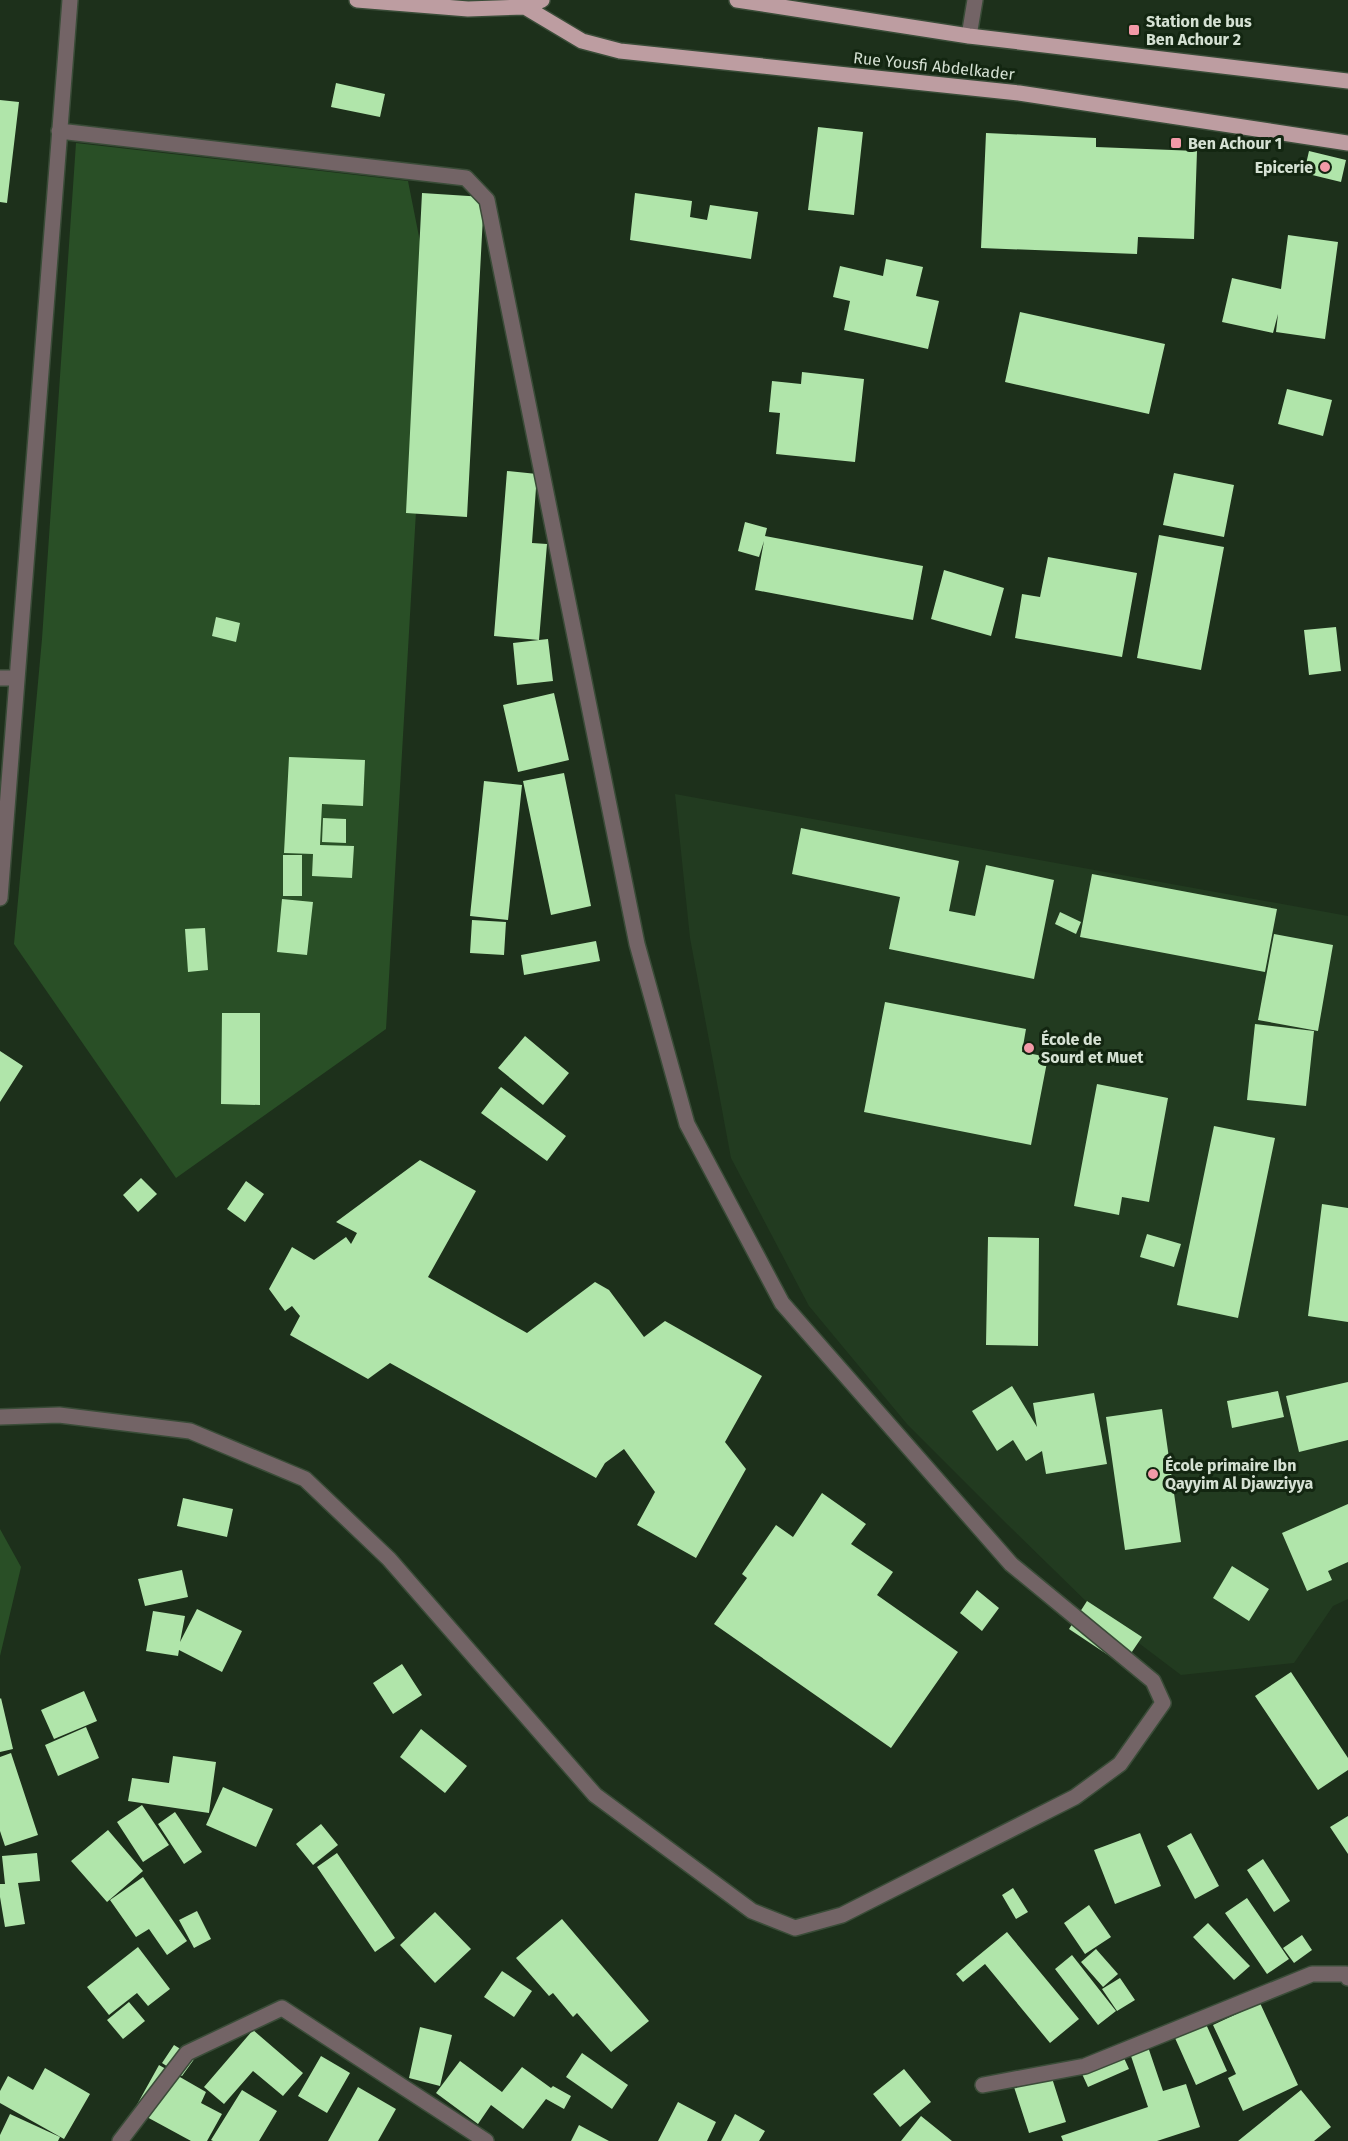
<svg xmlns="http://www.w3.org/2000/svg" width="1348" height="2141" font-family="'Fira Sans',sans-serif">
	<rect width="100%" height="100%" fill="#1d301b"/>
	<path fill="#223b20" d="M675,794L1348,916V1599L1333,1606L1294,1663L1181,1675L1095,1610L1008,1525L907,1424L809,1306L731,1158L690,938Z"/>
	<path fill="#294f26" d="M76,143L408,181L429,287L386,1029L176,1178L14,944L42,639Z
		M0,1529L21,1567L0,1656Z"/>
	<path fill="#b0e5aa" d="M336,83L385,94L380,117L331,107Z
		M0,100L19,102L7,203L0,202Z
		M818,127L863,132L854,215L808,210Z
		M986,133L1096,138V147L1197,151L1194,239L1138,237L1137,254L981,248Z
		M1309,151L1346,160L1341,182L1304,173Z
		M422,193L484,197L467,517L406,513Z
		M635,193L692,201L690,217L707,220L710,205L758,212L751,259L630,240Z
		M1288,235L1338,242L1325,339L1276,332L1278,314L1273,333L1222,322L1232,278L1281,289Z
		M886,259L923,267L916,296L939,301L928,349L844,330L850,301L833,297L840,266L883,276Z
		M1020,312L1165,344L1149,414L1005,382Z
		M802,372L864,379L855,462L776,454L780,413L769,412L772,381L801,384Z
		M1287,389L1332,400L1323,436L1278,424Z
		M507,471L537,474L532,543L547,544L539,640L548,639L553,681L517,685L513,643L539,640L494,636Z
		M1174,473L1234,485L1224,537L1163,525Z
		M745,522L767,528L765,536L923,566L913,620L755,590L764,541L759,557L738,551Z
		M1159,535L1224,547L1201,670L1137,658Z
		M1048,557L1137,573L1122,657L1015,638L1022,594L1040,597Z
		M944,570L1004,588L991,636L931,619Z
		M216,617L240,623L236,642L212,636Z
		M1336,627L1341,671L1309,675L1304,630Z
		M554,693L569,760L518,772L503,705Z
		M289,757L365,760L363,806L322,804L320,845L354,846L352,878L312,876L313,854L284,853Z
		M564,773L591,906L551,915L523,781Z
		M484,781L522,785L508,920L470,916Z
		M323,818L346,819V843L322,842Z
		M801,828L959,861L949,911L975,916L986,865L1054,880L1034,979L889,949L900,897L792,874Z
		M283,855H302V896H283Z
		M1092,874L1277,909L1265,972L1080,937Z
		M282,899L313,902L307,955L277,952Z
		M1060,912L1081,922L1076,934L1055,924Z
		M472,920L506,922L504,955L470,953Z
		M205,928L208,970L188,972L185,929Z
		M1274,934L1333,945L1318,1031L1258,1020Z
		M596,941L600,961L524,975L521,955Z
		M885,1002L1026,1029L1022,1052L1048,1057L1031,1145L864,1112Z
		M222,1013H260V1105L221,1104Z
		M1255,1024L1314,1031L1306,1106L1247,1100Z
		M525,1036L569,1073L543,1105L498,1068Z
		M0,1051L23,1066L0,1102Z
		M1097,1084L1168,1098L1149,1202L1122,1197L1119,1215L1074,1206Z
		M501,1087L566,1136L547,1161L481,1113Z
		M1214,1126L1275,1138L1238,1318L1177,1305Z
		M420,1160L476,1191L428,1277L527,1333L595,1282L609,1290L644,1337L665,1321L762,1376L725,1442L746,1469L696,1558L637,1525L655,1492L624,1449L605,1463L596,1478L390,1363L368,1379L290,1335L300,1316L292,1306L285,1311L269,1289L292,1247L314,1260L346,1237L351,1244L357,1233L336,1222Z
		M141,1178L157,1194L138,1212L123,1195Z
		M246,1181L264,1194L245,1222L227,1209Z
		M1322,1204L1348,1208V1322L1308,1316Z
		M1147,1234L1181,1244L1174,1267L1140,1257Z
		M988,1237L1039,1238L1038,1346L986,1345Z
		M1348,1382V1440L1299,1452L1286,1396Z
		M1012,1386L1037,1427L1033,1403L1094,1393L1107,1464L1046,1474L1042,1451L1026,1461L1013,1440L997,1451L972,1411Z
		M1278,1391L1284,1417L1232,1428L1227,1401Z
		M1162,1409L1181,1542L1125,1550L1106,1417Z
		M822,1493L866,1524L851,1544L893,1572L877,1595L958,1652L891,1748L714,1624L747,1578L742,1574L776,1525L793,1537Z
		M183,1498L233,1509L227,1537L177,1526Z
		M1348,1504V1562L1328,1571L1332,1580L1307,1591L1282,1533Z
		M1232,1566L1269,1589L1249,1621L1213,1598Z
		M182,1570L188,1597L145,1606L138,1579Z
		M977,1590L999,1608L982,1631L960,1613Z
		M1087,1601L1142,1637L1123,1665L1069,1629Z
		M197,1609L242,1631L222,1672L179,1650L178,1656L146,1651L153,1611L185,1616L180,1642Z
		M402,1664L422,1695L393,1714L373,1683Z
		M1291,1672L1348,1758V1770L1318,1790L1255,1696Z
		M84,1691L97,1721L54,1739L41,1710Z
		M1,1698L13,1749L0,1752V1699Z
		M86,1727L99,1758L58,1776L45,1745Z
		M421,1729L467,1766L445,1793L400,1757Z
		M11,1753L38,1835L5,1846L0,1831V1757Z
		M173,1756L216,1762L209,1813L128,1801L132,1778L169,1783Z
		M223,1787L273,1809L256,1847L206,1825Z
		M142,1805L169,1845L143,1862L117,1822Z
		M175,1812L202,1852L184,1864L158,1824Z
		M1348,1816V1854L1330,1827Z
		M321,1824L338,1845L313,1865L296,1844Z
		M108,1830L143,1871L107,1902L71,1861Z
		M1140,1833L1161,1886L1115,1904L1094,1850Z
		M1191,1833L1219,1886L1195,1899L1167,1846Z
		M37,1853L40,1881L18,1883L25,1924L5,1927L0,1897V1884H5L2,1856Z
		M337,1853L395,1938L375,1952L317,1867Z
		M1263,1859L1290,1901L1274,1912L1247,1870Z
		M143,1877L187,1941L167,1955L149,1929L136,1937L110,1900Z
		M1013,1888L1028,1912L1016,1919L1002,1895Z
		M1247,1898L1289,1959L1267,1974L1225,1913Z
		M1089,1905L1111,1937L1085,1954L1064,1923Z
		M197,1911L211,1939L194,1948L179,1920Z
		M435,1912L471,1949L435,1983L400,1945Z
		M562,1919L649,2021L611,2052L577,2013L573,2017L553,1993L549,1996L516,1958Z
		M1208,1923L1250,1966L1234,1980L1193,1937Z
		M1007,1932L1079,2019L1050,2043L985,1964L963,1982L956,1974Z
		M1302,1935L1312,1950L1294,1963L1283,1948Z
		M138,1947L170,1989L148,2006L137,1993L109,2015L87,1987Z
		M1096,1949L1118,1974L1103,1987L1081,1962Z
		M1072,1955L1116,2011L1098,2025L1055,1969Z
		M502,1971L532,1991L514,2017L484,1997Z
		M1120,1978L1135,2000L1117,2011L1102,1989Z
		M129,2002L145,2021L123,2039L107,2020Z
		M1260,2003L1298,2085L1243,2111L1228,2078L1236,2074L1213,2025Z
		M1206,2024L1227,2071L1196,2085L1175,2038Z
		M420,2027L452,2035L440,2086L409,2078Z
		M253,2030L303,2073L283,2096L253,2071L224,2104L204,2087Z
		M1145,2038L1163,2091L1186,2084L1200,2127L1157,2141H1063L1061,2136L1148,2107L1127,2044Z
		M174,2045L195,2058L182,2076L162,2063Z
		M1119,2047L1129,2069L1088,2087L1078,2065Z
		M582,2053L628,2085L612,2109L566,2077Z
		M321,2056L350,2073L327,2113L298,2096Z
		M460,2061L502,2092L522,2067L551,2088L553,2086L571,2096L564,2109L546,2099L523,2129L491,2105L478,2124L436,2093Z
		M159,2065L206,2092L201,2103L222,2114L207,2141H191L134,2110Z
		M45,2068L90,2094L64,2139L0,2103V2091L8,2076L33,2090Z
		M904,2069L931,2102L900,2127L873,2094Z
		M1051,2075L1066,2122L1029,2133L1014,2087Z
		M358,2087L396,2109L378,2141H328Z
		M242,2090L277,2111L259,2141H213L211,2140Z
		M1301,2090L1331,2127L1314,2141H1238Z
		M678,2102L716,2122L707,2141H658Z
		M10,2114L60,2137L58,2141H0V2135Z
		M735,2114L765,2131L759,2141H721Z
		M921,2116L952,2141H901Z
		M579,2125L609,2141H571Z"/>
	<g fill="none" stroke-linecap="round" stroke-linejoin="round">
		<defs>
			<path id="minor" d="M969,36L975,0
				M0,678H17
				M0,898L70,0
				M0,1417L59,1415L190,1431L305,1479L389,1559L595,1795L752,1911L795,1928L842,1915L1075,1797L1120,1764L1163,1703L1153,1681L1011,1564L782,1303L687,1124L637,944L487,200L466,178L59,131
				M983,2085L1085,2066L1312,1974H1346L1348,1978
				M120,2141L187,2053L282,2008L486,2141"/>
			<path id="major" d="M357,0L468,9L525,7L542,0
				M737,0L969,36L1348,81
				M525,7L582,41L620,51L1019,93L1348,143"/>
		</defs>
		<use href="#minor" stroke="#3a4c38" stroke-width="18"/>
		<use href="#major" stroke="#3a4c38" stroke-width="18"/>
		<use href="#minor" stroke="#736466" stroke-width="15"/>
		<use href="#major" stroke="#bd9da1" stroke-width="15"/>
	</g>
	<g fill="#f39aa8" stroke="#132611" stroke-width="2">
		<rect x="1128" y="24" width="12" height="12" rx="3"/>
		<rect x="1170" y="137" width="12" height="12" rx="3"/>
		<circle cx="1325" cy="167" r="6"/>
		<circle cx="1029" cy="1048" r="6"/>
		<circle cx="1153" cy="1474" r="6"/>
	</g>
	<g text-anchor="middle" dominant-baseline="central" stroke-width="6" stroke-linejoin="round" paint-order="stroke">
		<g font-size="16" font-weight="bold" fill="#d5e1d3" stroke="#132611" text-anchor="start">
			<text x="1146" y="21">Station de bus<tspan x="1146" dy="18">Ben Achour 2</tspan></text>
			<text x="1188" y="143">Ben Achour 1</text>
			<text x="1313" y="167" text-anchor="end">Epicerie</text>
			<text x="1041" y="1039">École de<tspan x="1041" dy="18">Sourd et Muet</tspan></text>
			<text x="1165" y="1465">École primaire Ibn<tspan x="1165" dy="18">Qayyim Al Djawziyya</tspan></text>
		</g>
		<g font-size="16" fill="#d5e1d3" stroke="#132611">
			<text transform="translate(934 66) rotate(6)">Rue Yousfi Abdelkader</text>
		</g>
	</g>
</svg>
